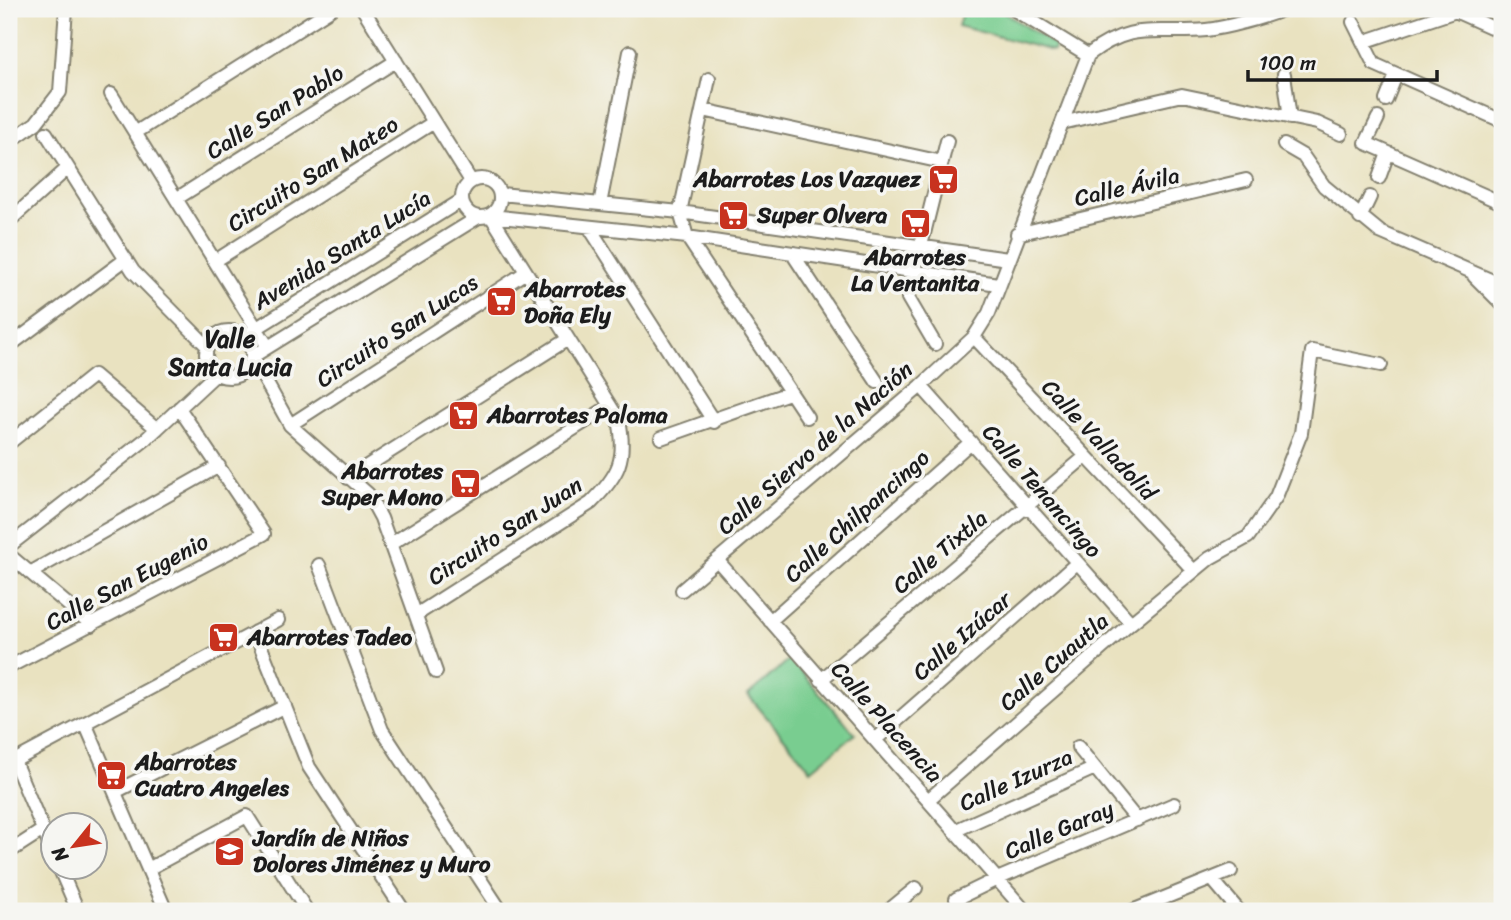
<svg xmlns="http://www.w3.org/2000/svg" width="1511" height="920" font-family="Sriracha,sans-serif">
	<rect width="100%" height="100%" fill="#f6f6f2"/>
	<filter id="ink" filterUnits="userSpaceOnUse"><feTurbulence type="fractalNoise" baseFrequency=".0143" numOctaves="2"/><feDisplacementMap in="SourceGraphic" scale="14" xChannelSelector="R" yChannelSelector="G"/><feConvolveMatrix kernelMatrix="1 2 1 2 8 2 1 2 1" color-interpolation-filters="sRGB"/></filter>
	<filter id="wash" filterUnits="userSpaceOnUse"><feTurbulence type="fractalNoise" baseFrequency=".00686" numOctaves="4" result="noise"/><feDisplacementMap in="SourceGraphic" scale="28" xChannelSelector="R" yChannelSelector="G"/><feGaussianBlur stdDeviation="1.57" result="paint"/><feColorMatrix in="noise" values="0 0 0 0 0 0 0 0 0 0 0 0 0 0 0 0 0 1.4 0 .05"/><feComposite in="paint" operator="in"/></filter>
	<g filter="url(#wash)">
		<rect width="100%" height="100%" fill="#e9e2c0"/>
		<path fill="#79cd90" stroke="#4a7456" stroke-width="2" d="M963,9H999L1055,46L1053,51L958,26Z
			M790,659L855,734L811,770L748,695Z"/>
	</g>
	<g filter="url(#ink)">
		<g fill="none" stroke-linecap="round" stroke-linejoin="round">
			<defs>
				<path id="street" d="M363,9L471,181
					M1013,9L1088,55
					M1455,11L1502,32
					M1353,22L1374,64L1502,121
					M1363,42L1462,9
					M1088,55C1134,20 1155,35 1206,30C1225,28 1266,17 1284,9
					M1284,74L1290,118
					M709,79L680,212L687,237L807,417
					M111,94L268,347
					M1386,100L1396,75
					M703,110L942,162
					M1378,118L1366,143L1502,203
					M1062,123L1182,95L1317,123L1341,134
					M46,133L133,271L208,347
					M135,133L331,9
					M9,142L36,123L60,92L66,9
					M1284,145L1303,156L1324,186L1380,232L1502,285
					M1379,178L1388,153
					M462 198a19 19 0 1 1 38 0a19 19 0 1 1-38 0Z
					M501,194L680,212L1008,259
					M176,199L396,61
					M600,204L630,52
					M491,216L687,237L998,284
					M1360,218L1370,197
					M9,221L68,168
					M589,227L714,422
					M1017,234L1246,180
					M792,253L877,382
					M215,261L434,122
					M1474,276L1502,304
					M206 354a23 23 0 1 1 46 0a23 23 0 1 1-46 0Z
					M244,336L462,200
					M974,337L1194,571
					M935,344L908,298L947,141
					M9,346L126,259
					M921,386L1131,623
					M290,425L526,272
					M661,438L789,393
					M9,443L94,375L157,429
					M348,478L568,339
					M391,544L610,406
					M9,546L146,439L217,373
					M9,555L92,625
					M717,560L1025,911
					M319,565L382,730L501,911
					M30,573L219,466
					M682,590L921,386L974,337L989,313L1088,55
					M416,615L591,503C619,475 627,459 619,420L491,216
					M770,621L971,442
					M255,632L309,767L404,911
					M9,667L264,534L179,408
					M436,672L381,518L368,494L290,425L252,357L477,218
					M821,680L1086,456
					M85,723L166,911
					M875,740L1077,563
					M1078,747L1137,820
					M14,761L278,620
					M9,764L14,761L52,851
					M115,792L285,706
					M928,800L1131,623L1210,558L1248,537L1276,497L1301,433L1312,351L1381,365
					M954,831L1095,768
					M9,852L43,830
					M59,867L78,911
					M148,869L247,816L307,911
					M1212,879L1239,911
					M956,899L997,879L1174,804
					M888,911L916,888
					M1132,911L1231,871"/>
			</defs>
			<use href="#street" stroke="#827f6e" stroke-width="16"/>
			<use href="#street" stroke="#fff" stroke-width="12"/>
		</g>
	</g>
	<defs>
		<symbol id="supermarket-square" viewBox="-11 -11 22 22"><rect x="-9" y="-9" width="18" height="18" rx="4" fill="#c8321e" stroke="#f6f6f2"/><path d="M-6-5.5h2.5l.6 2H6L4.5 2H-2.5L-4.4-4H-6ZM-1.5 3.2a1.3 1.3 0 1 0 .1 0ZM3 3.2a1.3 1.3 0 1 0 .1 0Z" fill="#fff"/></symbol>
		<symbol id="school-square" viewBox="-11 -11 22 22"><rect x="-9" y="-9" width="18" height="18" rx="4" fill="#c8321e" stroke="#f6f6f2"/><path d="M0-5L7-2L0 1L-7-2ZM-4 1L0 2.5L4 1V4Q0 6-4 4Z" fill="#fff"/></symbol>
	</defs>
	<g fill-rule="evenodd">
		<use href="#supermarket-square" x="926" y="162" width="35" height="35"/>
		<use href="#supermarket-square" x="716" y="198" width="35" height="35"/>
		<use href="#supermarket-square" x="898" y="206" width="35" height="35"/>
		<use href="#supermarket-square" x="484" y="284" width="35" height="35"/>
		<use href="#supermarket-square" x="446" y="398" width="35" height="35"/>
		<use href="#supermarket-square" x="448" y="466" width="35" height="35"/>
		<use href="#supermarket-square" x="206" y="620" width="35" height="35"/>
		<use href="#supermarket-square" x="94" y="758" width="35" height="35"/>
		<use href="#school-square" x="212" y="834" width="35" height="35"/>
	</g>
	<g text-anchor="middle" dominant-baseline="central" stroke-width="7" stroke-linejoin="round" paint-order="stroke">
		<g font-size="23" fill="#1c1c1c" stroke="#f6f6f2">
			<text transform="translate(275 112) rotate(-32)">Calle San Pablo</text>
			<text transform="translate(313 174) rotate(-32)">Circuito San Mateo</text>
			<text transform="translate(1127 187) rotate(-13)">Calle Ávila</text>
			<text transform="translate(342 250) rotate(-32)">Avenida Santa Lucía</text>
			<text transform="translate(397 331) rotate(-33)">Circuito San Lucas</text>
			<text transform="translate(1099 440) rotate(47)">Calle Valladolid</text>
			<text transform="translate(815 448) rotate(-41)">Calle Siervo de la Nación</text>
			<text transform="translate(1042 491) rotate(49)">Calle Tenancingo</text>
			<text transform="translate(857 516) rotate(-42)">Calle Chilpancingo</text>
			<text transform="translate(505 531) rotate(-33)">Circuito San Juan</text>
			<text transform="translate(940 552) rotate(-40)">Calle Tixtla</text>
			<text transform="translate(127 582) rotate(-28)">Calle San Eugenio</text>
			<text transform="translate(962 636) rotate(-41)">Calle Izúcar</text>
			<text transform="translate(1054 662) rotate(-41)">Calle Cuautla</text>
			<text transform="translate(887 722) rotate(48)">Calle Placencia</text>
			<text transform="translate(1016 780) rotate(-24)">Calle Izurza</text>
			<text transform="translate(1059 830) rotate(-23)">Calle Garay</text>
		</g>
		<g font-size="23" font-weight="bold" fill="#1c1c1c" stroke="#f6f6f2" text-anchor="start">
			<text x="921" y="179" text-anchor="end">Abarrotes Los Vazquez</text>
			<text x="757" y="215">Super Olvera</text>
			<text x="915" y="257" text-anchor="middle">Abarrotes<tspan x="915" dy="26">La Ventanita</tspan></text>
			<text x="524" y="289">Abarrotes<tspan x="524" dy="26">Doña Ely</tspan></text>
			<text x="487" y="415">Abarrotes Paloma</text>
			<text x="443" y="471" text-anchor="end">Abarrotes<tspan x="443" dy="26">Super Mono</tspan></text>
			<text x="247" y="637">Abarrotes Tadeo</text>
			<text x="135" y="762">Abarrotes<tspan x="135" dy="26">Cuatro Angeles</tspan></text>
			<text x="253" y="838">Jardín de Niños<tspan x="253" dy="26">Dolores Jiménez y Muro</tspan></text>
		</g>
		<g font-size="24" font-weight="bold" fill="#1c1c1c" stroke="#f6f6f2">
			<text x="230" y="339">Valle<tspan x="230" dy="28">Santa Lucia</tspan></text>
		</g>
	</g>
	<rect width="1511" height="920" fill="none" stroke="#f6f6f2" stroke-width="35"/>
	<g transform="translate(74 846) rotate(240)"><circle r="33" fill="#f6f6f2" stroke="#9f9f9c" stroke-width="2"/>
	<path d="M0-5L12 26L0 18L-12 26Z" fill="#c8321e"/>
	<text y="-10" font-size="19" font-weight="bold" text-anchor="middle" fill="#1c1c1c">N</text>
	</g>
	<path d="M1248 70v10h189v-10" fill="none" stroke="#1c1c1c" stroke-width="3.5"/>
	<text x="1259" y="70" font-size="21" fill="#1c1c1c" stroke="#f6f6f2" stroke-width="5" paint-order="stroke">100 m</text>
</svg>
